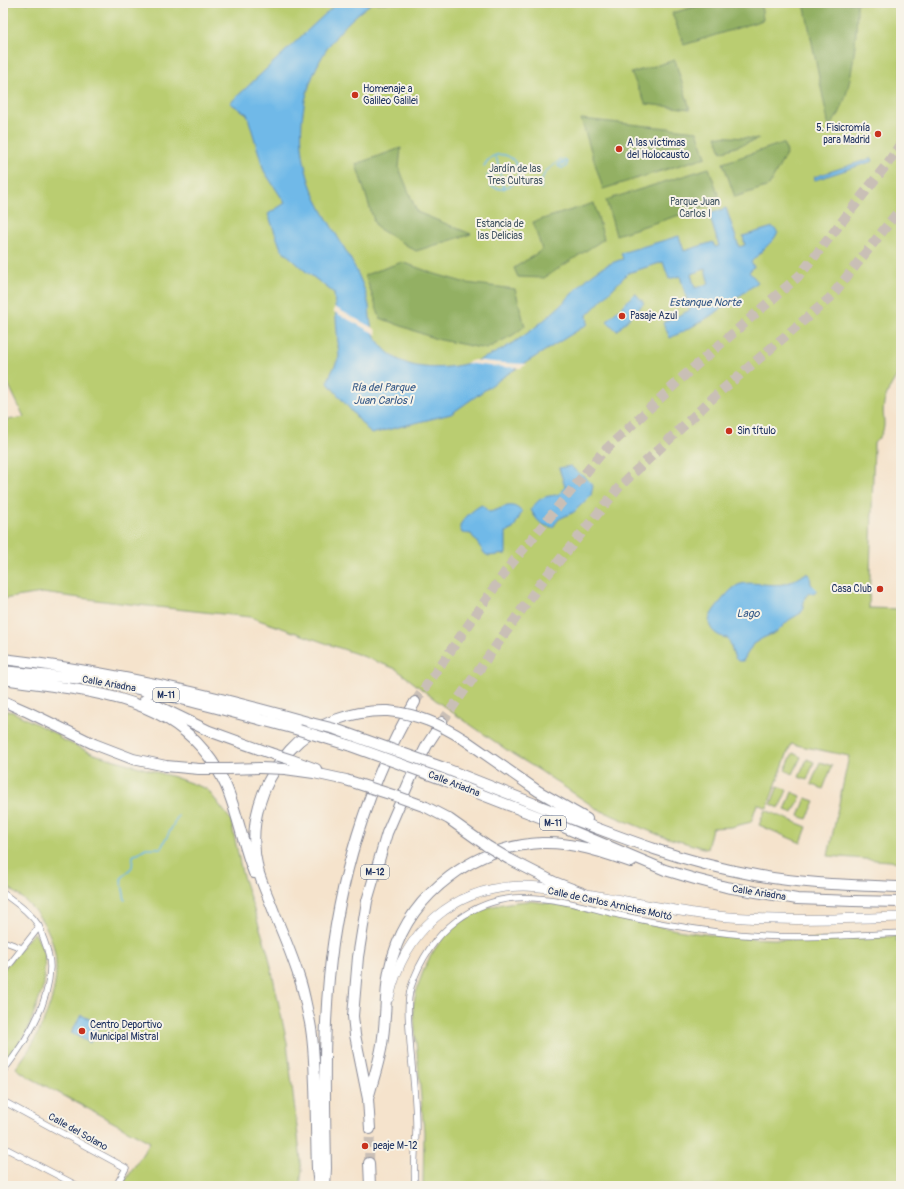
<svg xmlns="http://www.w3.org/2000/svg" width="904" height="1189" font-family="Pangolin,sans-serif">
	<rect width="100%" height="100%" fill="#f7f3e8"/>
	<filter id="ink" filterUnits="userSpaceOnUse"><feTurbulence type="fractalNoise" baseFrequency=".025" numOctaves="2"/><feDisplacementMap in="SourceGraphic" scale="8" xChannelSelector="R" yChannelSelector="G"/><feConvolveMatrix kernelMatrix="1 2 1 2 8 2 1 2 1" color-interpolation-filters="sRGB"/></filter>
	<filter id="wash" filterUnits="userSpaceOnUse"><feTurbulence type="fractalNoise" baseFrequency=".012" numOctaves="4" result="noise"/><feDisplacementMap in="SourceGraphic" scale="16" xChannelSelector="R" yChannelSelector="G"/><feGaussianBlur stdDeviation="0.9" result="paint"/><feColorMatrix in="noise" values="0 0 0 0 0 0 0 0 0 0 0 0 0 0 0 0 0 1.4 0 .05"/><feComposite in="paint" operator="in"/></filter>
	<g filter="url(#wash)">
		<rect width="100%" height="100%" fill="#f5e3cc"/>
		<path fill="#bacd71" stroke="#6a7e68" d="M3,3H901V369C895,379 888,389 885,400C879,418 892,427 874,443L869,608L901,609V862L828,856L849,756L791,744L767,808L757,804L751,822L731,827L712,828L707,849L661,836L597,809L539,770L514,755L442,705L396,669L357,654L250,617L111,602L42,593L3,599V423L7,420L24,417L3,373Z
			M3,710L13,712L60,736L59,738L94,754L174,777L207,789L231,820L242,873L268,953L287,1043L302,1170L300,1186H122L150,1142L27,1076L16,1068C23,1058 31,1048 36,1037C68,976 65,924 3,884Z
			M793,753L801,757L793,774L785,770Z
			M807,759L814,762L807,780L799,777Z
			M820,762L832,766L823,789L811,784Z
			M778,786L787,790L779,808L771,804Z
			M792,792L801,796L793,813L785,810Z
			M806,798L815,801L807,819L799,816Z
			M765,810L807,827L801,843L759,825Z
			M529,901C585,906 639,925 696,933C762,942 829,940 896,936V941H901V1186H423L424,1132L413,1007C420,970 436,935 470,916C474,914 479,910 483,909C498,904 513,902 529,901Z
			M34,932L45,952L44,985L27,1032L3,1066V970Z"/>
		<path fill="#93b063" stroke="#577060" d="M709,3H761L763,20L684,45L672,13Z
			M804,3H857C857,36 853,84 839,114C836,118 832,123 829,127Z
			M675,60L690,109L646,104L631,73Z
			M581,119L697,131L706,157L603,189Z
			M716,136L759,139L721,152Z
			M783,143L787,152L769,186L735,197L723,163Z
			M401,148L399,168L417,212L471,234L416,251L376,227L356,164Z
			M709,168L721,202L616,235L606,200Z
			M594,203L604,239L544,278L518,277L514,268L542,250L533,222Z
			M402,262L435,274L466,283L515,289L525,326L513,335L486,349L436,339L380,318L365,275Z"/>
		<path fill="#6fb9e8" stroke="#4574a3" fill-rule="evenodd" d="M337,3H372C312,44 285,119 312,189C324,219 345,245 358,274C363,285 367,295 369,306C370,315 370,324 373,332C382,353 402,365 423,367C477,373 524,340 562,304C583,283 593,268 623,259L621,253L679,236L684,251L713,242L715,247L719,246L709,214L726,208L739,247L745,245L743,236L773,227L778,233L773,240L751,262L754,267L749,272L758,282C730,304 702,323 670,338L663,323L690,310L680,276L669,279L663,262L628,273L587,315L588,324L506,375L451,414L371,434L327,382L339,357L334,293L304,270L281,249L268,214L285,203L264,171L247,114L230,103ZM705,269L709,284L695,288L691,274Z
			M872,158L873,161L815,180L814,177Z
			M635,293L644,303L617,331L607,321Z
			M571,466C578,475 588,477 593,486L591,495L574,512L559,519L553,527C541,527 536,519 531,510C534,505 538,500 543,498C553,493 558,499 565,487L559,468Z
			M482,505L489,512C502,510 510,499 522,512L513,529L506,532V554L489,556L485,554L471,534L462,533C461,531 460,528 460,526C461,520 476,507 482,505Z
			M807,573L810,575L811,584L817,590L814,593H810L805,597L802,611L801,613L789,620L777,632L763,638L753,644L743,661H738C731,656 733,645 727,638C720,637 713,633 710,626C707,619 712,613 716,607C723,599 729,590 738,585C748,580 771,587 785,584C792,582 800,576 807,573Z
			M81,1015L100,1024L90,1043L71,1033Z"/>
		<path fill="#f5e3cc" d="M334,307L375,329L377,335L334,312Z
			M474,360L503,363L527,364L521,368H519L489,366L465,363Z"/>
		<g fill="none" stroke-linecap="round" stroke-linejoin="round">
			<path stroke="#6fb9e8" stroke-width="1.5" d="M496,156L504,189
				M484,166C497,140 532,163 512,185L501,189L490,186
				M487,176L517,166
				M541,189V182L545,172L559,161L564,159L567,163L566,167L562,168L558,166L559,164L564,162V164L561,165L562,164
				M125,900L121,879L132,867L133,856L146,848H161L178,816"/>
		</g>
	</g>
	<g filter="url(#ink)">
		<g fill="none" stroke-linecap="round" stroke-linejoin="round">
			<path stroke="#c9bfb6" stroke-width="10" stroke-dasharray="10 5" stroke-linecap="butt" d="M415,702L508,568L601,454L685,375L800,275L888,163L901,143
				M442,722L540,584L621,485L715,396L830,298L901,208
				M369,1163L370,1129"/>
			<defs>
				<path id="minor" d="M3,893C16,903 30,912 39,926C41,930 42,936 44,940C47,948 50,958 50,967C49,1005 26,1042 3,1071
					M3,941L22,948
					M3,973L39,927
					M3,1101L126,1168L116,1186
					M3,1147L78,1186
					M415,1186C413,1166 416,1147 416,1127C416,1099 412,1070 410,1042C409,1025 406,1004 411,987C429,932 475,893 535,898C564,900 591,908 619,915C651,922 684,928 717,932C778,940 839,936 901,933"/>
				<path id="trunk" d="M389,998C404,931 453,887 523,886C538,886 553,889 568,891C615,898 661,909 708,915C772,922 837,919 901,917"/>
				<path id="motorway" d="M3,659C107,671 210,694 311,723
					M3,671C38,675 74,677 109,683C173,695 236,713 299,730
					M3,679C90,692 184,693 226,786C238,814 243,845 254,873
					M145,700L209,731L270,753
					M3,701L28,712L94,744L133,759L166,766L199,769
					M335,729L357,737
					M322,737L351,746
					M465,740L538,791L587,819
					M292,760L316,769
					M444,768C484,784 525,800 565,816C627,840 684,862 750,874C800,884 850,885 901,887
					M228,769L260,768
					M285,769L314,773L346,780
					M439,778L542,818L665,870L695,879L726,887L797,899L853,901L901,902
					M426,807L449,819L487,846
					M509,859L554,882L585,894
					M368,1099C373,1079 381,1058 383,1037C387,1010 384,983 393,956C412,892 476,846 542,843C573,842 602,852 631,862
					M370,1129L368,1099L355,1035L353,1016L358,957L367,901L387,833L413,773L427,745L442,722
					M369,1163L370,1186
					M319,1186L317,1169C316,1140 316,1112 315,1084C314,1062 314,1039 309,1018C306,1005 304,992 300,980C293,958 284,936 275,915C270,900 262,885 258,870C247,826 261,782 290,750C314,723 353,710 388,711
					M325,1186L326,1168C325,1105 323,1041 329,978C338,883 367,784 415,702"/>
			</defs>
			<use href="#minor" stroke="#888995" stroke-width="7"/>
			<use href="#trunk" stroke="#888995" stroke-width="10"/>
			<use href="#motorway" stroke="#888995" stroke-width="12"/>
			<use href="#minor" stroke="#fff" stroke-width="5.5"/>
			<use href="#trunk" stroke="#fff" stroke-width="9"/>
			<use href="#motorway" stroke="#fff" stroke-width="10"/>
			<defs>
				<path id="motorway-bridge" d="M388,711C417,714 440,724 465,740
					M311,723L335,729
					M299,730L322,737
					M357,737L444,768
					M351,746L439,778
					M270,753L292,760
					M260,768L285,769
					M199,769H228
					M346,780L396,796L426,807
					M487,846L509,859"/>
			</defs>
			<use href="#motorway-bridge" stroke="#888995" stroke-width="12" stroke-linecap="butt"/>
			<use href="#motorway-bridge" stroke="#fff" stroke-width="10"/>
		</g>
	</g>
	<g fill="#c8321e" stroke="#f7f3e8" stroke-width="1.5">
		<circle cx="355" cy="95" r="4"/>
		<circle cx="878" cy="134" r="4"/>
		<circle cx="619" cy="149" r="4"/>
		<circle cx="622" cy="316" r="4"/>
		<circle cx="729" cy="431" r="4"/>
		<circle cx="880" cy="589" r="4"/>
		<circle cx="82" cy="1031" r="4"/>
		<circle cx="365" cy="1146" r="4"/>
	</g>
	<g text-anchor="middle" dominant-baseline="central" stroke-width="4" stroke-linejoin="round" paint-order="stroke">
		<g fill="#f7f3e8" stroke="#5d6a87" stroke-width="1">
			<rect x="153" y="688" width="26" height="14" rx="3"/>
			<rect x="540" y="816" width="26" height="14" rx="3"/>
			<rect x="361" y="865" width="28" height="14" rx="3"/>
		</g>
		<g font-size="9" font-weight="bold" fill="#1b2f5e">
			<text x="166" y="695">M-11</text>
			<text x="553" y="823">M-11</text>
			<text x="375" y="872">M-12</text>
		</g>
		<g font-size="10" fill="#1b2f5e" stroke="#f7f3e8" text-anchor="start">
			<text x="363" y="89">Homenaje a<tspan x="363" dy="12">Galileo Galilei</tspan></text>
			<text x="870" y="128" text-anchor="end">5. Fisicromía<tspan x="870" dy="12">para Madrid</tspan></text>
			<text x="627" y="143">A las víctimas<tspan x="627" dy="12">del Holocausto</tspan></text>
			<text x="630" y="316">Pasaje Azul</text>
			<text x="737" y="431">Sin título</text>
			<text x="872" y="589" text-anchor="end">Casa Club</text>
			<text x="90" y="1025">Centro Deportivo<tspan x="90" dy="12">Municipal Mistral</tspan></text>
			<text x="373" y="1146">peaje M-12</text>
		</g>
		<g font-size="10" fill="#435663" stroke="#f7f3e8">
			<text x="515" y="169">Jardín de las<tspan x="515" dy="12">Tres Culturas</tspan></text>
			<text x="695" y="202">Parque Juan<tspan x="695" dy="12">Carlos I</tspan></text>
			<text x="500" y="224">Estancia de<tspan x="500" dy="12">las Delicias</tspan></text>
		</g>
		<g font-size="10" fill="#1b2f5e" stroke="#f7f3e8">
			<text transform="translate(109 684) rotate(10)">Calle Ariadna</text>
			<text transform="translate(454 784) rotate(21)">Calle Ariadna</text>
			<text transform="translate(759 893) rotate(9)">Calle Ariadna</text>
			<text transform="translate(610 904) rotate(12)">Calle de Carlos Arniches Moltó</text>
			<text transform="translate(78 1132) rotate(29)">Calle del Solano</text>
		</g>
		<g font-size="11" font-style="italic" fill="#345887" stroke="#f7f3e8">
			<text x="705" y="302">Estanque Norte</text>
			<text x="383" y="387">Ría del Parque<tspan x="383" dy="13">Juan Carlos I</tspan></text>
			<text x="748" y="613">Lago</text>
		</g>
	</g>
	<rect width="904" height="1189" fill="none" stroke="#f7f3e8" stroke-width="16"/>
</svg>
